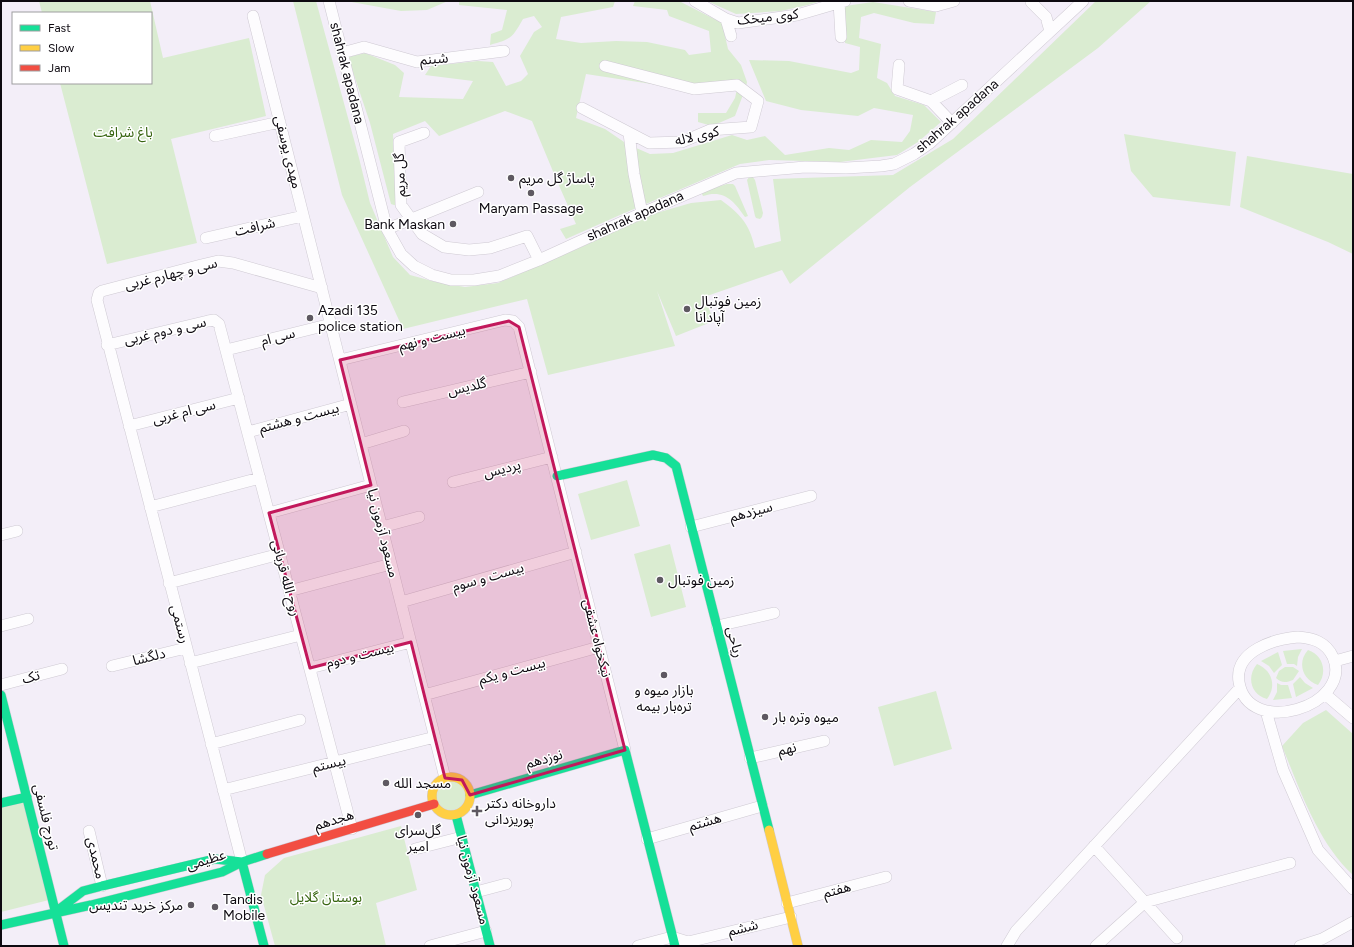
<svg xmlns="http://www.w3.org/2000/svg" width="1354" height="947" font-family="Figtree,'Noto Sans Arabic',sans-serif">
	<rect width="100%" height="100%" fill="#f3eef8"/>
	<path fill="#daecd1" d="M39,1H150L163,58L249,38L266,116L171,139L197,243L107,264L60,83H151V13H42Z
		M293,1H316L359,158L370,203L393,257L410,275L436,282L465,287L498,283L577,249L653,214L691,203L721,200C741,215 749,223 755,248L781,241L773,179L893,175L953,139L1096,1H1151L1098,48L910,187L790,284L782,270L704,297L714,321L676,336L657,291L675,346L548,375L527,299L403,329L342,195Z
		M346,1H448L427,10L401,11Z
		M459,1H615L613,7L561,17L556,39L581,43L616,41L647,42L685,50L689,55L711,52L709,31L669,16L667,10L633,6L635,1H679L722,23L728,49L741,65L747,82L746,87L735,116L712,126L698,122V113H726L735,98L737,89L658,85L586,74L576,118L605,129L627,144L650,154L673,153L732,135L747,140L765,136L785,155L829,148L849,150L871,140L902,142L910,131L913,115L874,108L858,116L801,110L766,101L749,60L789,61L851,73L859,70L860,47L845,43V6L873,2L936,12L934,24L914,23L874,13L861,17L859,38L881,44L877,78L887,83L895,96L924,105L941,122L918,142L897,155L840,162L769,160L740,164L620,215L566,239L560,229L576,224L557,181L532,121L505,111L439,136L425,121L393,134L397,206L391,204L370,123L348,57L365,53L395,65L404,73L399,97L463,99L473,81L425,75L431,66L478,61L493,62L506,86L521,81L528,74L520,56L534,32L542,27L534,16L523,19C512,38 512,39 490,45L491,34L502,30L507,10L459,5Z
		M707,1H821L808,5L781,11L736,14Z
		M1124,134L1236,152L1230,206L1153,197L1131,171Z
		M1247,156L1353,174V254L1328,242L1240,207Z
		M752,176L755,180L763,213L762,217L760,219L756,218L755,216L747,180L749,177Z
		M727,184H733L735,186L748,216L745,217C734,201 724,189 703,196L701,192Z
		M627,480L640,526L591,540L578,494Z
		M670,544L686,607L651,617L634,554Z
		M1302,649L1298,657L1297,666L1294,664H1287L1283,651Z
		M1308,650C1323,655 1328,672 1318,685C1302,680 1297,662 1308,650Z
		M1278,652L1282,665L1274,673L1269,666L1261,661Z
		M1257,664C1272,670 1277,686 1267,699C1251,695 1246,677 1257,664Z
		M1285,667H1293L1299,671L1293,680C1286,683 1281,683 1276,678L1279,671Z
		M1300,677L1305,683L1313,688L1296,697L1293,684Z
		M1277,683L1281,685H1288L1292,698L1273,700L1277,692Z
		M936,691L952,749L894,766L878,707Z
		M1326,710L1353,734V875C1318,843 1300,790 1282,746L1303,723Z
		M437 796a14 14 0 1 1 28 0a14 14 0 1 1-28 0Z
		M27,801L49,900L1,912V807Z
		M401,826L417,890L376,903L386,946H275L261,895L265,875L284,858Z"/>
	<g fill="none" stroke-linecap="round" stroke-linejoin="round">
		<defs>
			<path id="street" d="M329,1L387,229L401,254L414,266L432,275L451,280H474L499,276L539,260L642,213L736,173L805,167L846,168L881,166L894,164L914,154L930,143L1083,1
				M695,1L726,19L738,23L797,15L845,1
				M909,1L936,6L954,1
				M839,2L841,37
				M1031,2L1046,17L1050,31
				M253,16L445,778
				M726,19L731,36
				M342,53L364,47L417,62L504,51
				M899,65L897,89L931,101L952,123
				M931,101L962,85
				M582,108L649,143L682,142L710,130L751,127L758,101L737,85L694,89L605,66
				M424,133L399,142L401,205L422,234L444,247L469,250L490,248L527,236L539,260
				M629,133L634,174L642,213
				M215,136L280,122
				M387,229L478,192
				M206,238L303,216
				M107,345L208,321L214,320L219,324L352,829
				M226,350L331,324
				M340,360L505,320L513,321L519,327L625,750
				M403,402L531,372
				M129,426L239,398
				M248,432L351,404
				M361,444L404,431
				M453,482L552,457
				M150,507L260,478
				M269,513L371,485
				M382,527L419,517
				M691,527L811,496
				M1,535L17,531
				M169,583L280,554
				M289,591L391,564
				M401,602L576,552
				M1,626L28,619
				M717,626L774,613
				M1298,637C1313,638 1326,642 1333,657C1354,706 1248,739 1239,682C1234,651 1274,639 1298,637Z
				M1335,661L1353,656
				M190,663L301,635
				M112,666L186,648
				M310,668L411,642
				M1,685L62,669
				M1325,694L1353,718
				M424,695L599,647
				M1266,711L1283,770L1318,850L1353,889
				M211,744L300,720
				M750,758L824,741
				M223,790L435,737
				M89,831L102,886
				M647,839L762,806
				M1094,846L1177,938
				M415,849L462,837
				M242,862L97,300L99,293L102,291L201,265L218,261L233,263L322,288
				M476,892L506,884
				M787,903L886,877
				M430,946L486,931
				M638,946L672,937L688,942L791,917
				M1007,946L1016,931L1240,688
				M1096,946L1145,902L1290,863
				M1300,946L1322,939L1353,922"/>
			<path id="fast" d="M557,476L653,455L666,458L676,466L769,830
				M1,695L64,946
				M470,795L625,750L675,946
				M1,803L27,797
				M456,815L490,946
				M242,862L264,946
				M58,910L83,891L102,886L215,859L242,862
				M1,925L91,905L222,872L242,862L267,854"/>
			<path id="slow" d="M432 796a19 19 0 1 1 38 0a19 19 0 1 1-38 0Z
				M769,830L798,946"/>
			<path id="jam" d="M267,854L434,804"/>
		</defs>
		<use href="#street" stroke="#cfcad3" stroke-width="12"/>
		<use href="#fast" stroke="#cfcad3" stroke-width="10"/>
		<use href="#slow" stroke="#cfcad3" stroke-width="10"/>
		<use href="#jam" stroke="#cfcad3" stroke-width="10"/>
		<use href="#street" stroke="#fdfcfe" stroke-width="11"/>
		<use href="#fast" stroke="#16e098" stroke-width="9"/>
		<use href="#slow" stroke="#ffcf43" stroke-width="9"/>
		<use href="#jam" stroke="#f24e42" stroke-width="9"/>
	</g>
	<path fill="#c2185b" fill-opacity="0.2" stroke="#c2185b" stroke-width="3" stroke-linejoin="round" d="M509,321L519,327L625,750L470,795L462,780L445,778L411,642L310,668L269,513L371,485L340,360Z"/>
	<g fill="#5e5961" stroke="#fff" stroke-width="1.5">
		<circle cx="511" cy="178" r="4"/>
		<circle cx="531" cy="193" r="4"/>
		<circle cx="453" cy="224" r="4"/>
		<circle cx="687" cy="309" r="4"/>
		<circle cx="310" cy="318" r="4"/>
		<circle cx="660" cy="580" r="4"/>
		<circle cx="664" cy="675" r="4"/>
		<circle cx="765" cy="717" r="4"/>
		<circle cx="386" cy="783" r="4"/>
		<path d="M475 805h4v4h4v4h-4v4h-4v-4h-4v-4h4z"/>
		<circle cx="418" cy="815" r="4"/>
		<circle cx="191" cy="905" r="4"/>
		<circle cx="215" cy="907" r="4"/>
	</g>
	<g text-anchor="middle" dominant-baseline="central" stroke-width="3" stroke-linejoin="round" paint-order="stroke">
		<g font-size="14" fill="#0d0910" stroke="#fff">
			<text transform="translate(768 17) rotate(-6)">کوی میخک</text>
			<text transform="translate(434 59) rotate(-5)">شبنم</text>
			<text transform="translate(347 73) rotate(76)">shahrak apadana</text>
			<text transform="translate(957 116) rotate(-41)">shahrak apadana</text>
			<text transform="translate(697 136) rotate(-13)">کوی لاله</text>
			<text transform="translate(288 152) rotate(76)">مهدی یوسفی</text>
			<text transform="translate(400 175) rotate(-92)">گل مریم</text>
			<text transform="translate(635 216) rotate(-24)">shahrak apadana</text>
			<text transform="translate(255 227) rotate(-13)">شرافت</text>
			<text transform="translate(171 274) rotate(-14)">سی و چهارم غربی</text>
			<text transform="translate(165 331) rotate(-13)">سی و دوم غربی</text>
			<text transform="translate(278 337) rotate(-14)">سی ام</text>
			<text transform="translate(432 338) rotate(-14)">بیست و نهم</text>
			<text transform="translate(467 387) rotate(-13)">گلدیس</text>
			<text transform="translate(184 412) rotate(-14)">سی ام غربی</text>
			<text transform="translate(299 418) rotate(-15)">بیست و هشتم</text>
			<text transform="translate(502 469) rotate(-14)">پردیس</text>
			<text transform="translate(751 512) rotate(-15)">سیزدهم</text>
			<text transform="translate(383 533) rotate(76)">مسعود آزمون نیا</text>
			<text transform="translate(488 577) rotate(-16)">بیست و سوم</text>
			<text transform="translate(286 578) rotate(75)">روح الله قربانی</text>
			<text transform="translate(180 624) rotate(75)">رستمی</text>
			<text transform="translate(597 638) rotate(76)">نیکخواه عشقی</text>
			<text transform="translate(735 642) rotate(76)">ریاحی</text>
			<text transform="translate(360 655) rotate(-14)">بیست و دوم</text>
			<text transform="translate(149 657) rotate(-14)">دلگشا</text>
			<text transform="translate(512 671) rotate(-15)">بیست و یکم</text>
			<text transform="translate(31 677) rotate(-15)">تک</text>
			<text transform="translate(787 749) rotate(-13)">نهم</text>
			<text transform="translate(544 759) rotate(-16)">نوزدهم</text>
			<text transform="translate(329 764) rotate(-14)">بیستم</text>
			<text transform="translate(46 817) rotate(76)">تورج فلسفی</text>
			<text transform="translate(334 820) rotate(-17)">هجدهم</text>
			<text transform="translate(705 822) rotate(-16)">هشتم</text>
			<text transform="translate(96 858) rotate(77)">محمدی</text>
			<text transform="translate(206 860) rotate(-17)">عظیمی</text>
			<text transform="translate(473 880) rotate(75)">مسعود آزمون نیا</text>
			<text transform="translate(837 890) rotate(-15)">هفتم</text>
			<text transform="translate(743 928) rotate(-14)">ششم</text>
		</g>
		<g font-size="14" fill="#376510" stroke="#fff">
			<text x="123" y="132">باغ شرافت</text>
			<text x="326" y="897">بوستان گلایل</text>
		</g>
		<g font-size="14" fill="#0d0910" stroke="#fff" text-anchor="start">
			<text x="519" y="178">پاساژ گل مریم</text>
			<text x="531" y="208" text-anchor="middle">Maryam Passage</text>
			<text x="445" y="224" text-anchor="end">Bank Maskan</text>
			<text x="695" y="301">زمین فوتبال<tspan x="695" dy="16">آپادانا</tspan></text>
			<text x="318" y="310">Azadi 135<tspan x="318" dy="16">police station</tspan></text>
			<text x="668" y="580">زمین فوتبال</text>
			<text x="664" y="690" text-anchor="middle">بازار میوه و<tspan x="664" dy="16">تره‌بار بیمه</tspan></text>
			<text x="773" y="717">میوه وتره بار</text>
			<text x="394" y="783">مسجد الله</text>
			<text x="485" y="803">داروخانه دکتر<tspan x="485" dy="16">پوریزدانی</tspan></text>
			<text x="418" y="830" text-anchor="middle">گل‌سرای<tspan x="418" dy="16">امیر</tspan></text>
			<text x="223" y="899">Tandis<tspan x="223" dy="16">Mobile</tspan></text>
			<text x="183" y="905" text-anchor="end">مرکز خرید تندیس</text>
		</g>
	</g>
	<rect width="1354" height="947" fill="none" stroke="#0d0910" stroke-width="4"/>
	<rect x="12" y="12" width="140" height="72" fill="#ffffff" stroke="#9e9d9f"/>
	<rect x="20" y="25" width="20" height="6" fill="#16e098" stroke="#9e9d9f"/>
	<text x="48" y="32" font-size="12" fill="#0d0910">Fast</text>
	<rect x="20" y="45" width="20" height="6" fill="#ffcf43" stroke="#9e9d9f"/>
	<text x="48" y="52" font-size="12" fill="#0d0910">Slow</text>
	<rect x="20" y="65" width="20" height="6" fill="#f24e42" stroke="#9e9d9f"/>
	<text x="48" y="72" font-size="12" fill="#0d0910">Jam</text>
</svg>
